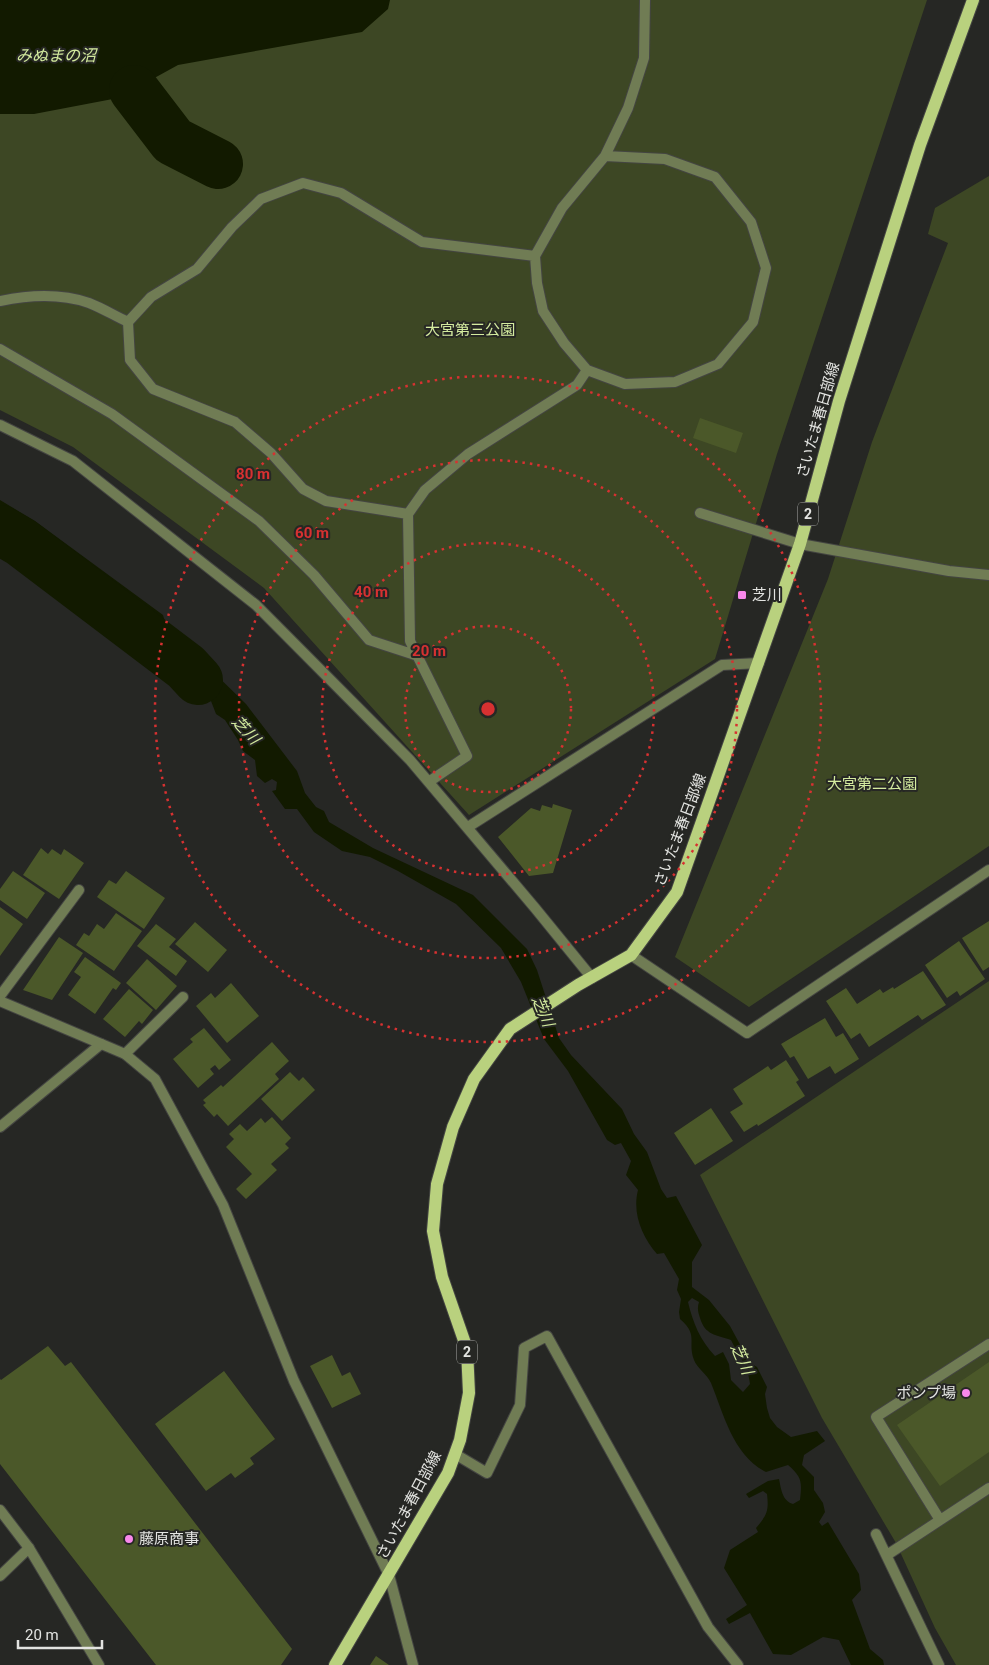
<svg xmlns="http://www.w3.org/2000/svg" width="989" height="1665" font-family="Roboto,'Noto Sans JP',sans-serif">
	<rect width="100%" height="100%" fill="#262724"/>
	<path fill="#3d4724" d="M0,0H927L777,454L715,659L469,815L264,588L73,447L0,410Z
		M989,176V846L749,1007L675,957L828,579L872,442L948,243L928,234L935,208Z
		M989,981V1665H956L935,1628L896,1543L822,1418L700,1175Z"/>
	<path fill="#121a00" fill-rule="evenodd" d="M0,0H390L388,9L362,32L178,65L118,98L34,114H0Z
		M0,500L35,521L163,615L167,629L191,655L204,663L246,704L297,771L305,793L316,807L324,811L329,822L373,848L473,895L527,949L537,970L559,1038L571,1055L622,1109L634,1134L647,1152L661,1189L667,1198L676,1196L702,1245L692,1262V1287L709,1300L730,1326L750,1363L757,1367L767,1387L765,1394L767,1408L770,1418L777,1427L791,1437L817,1431L825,1441L804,1455L802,1465L814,1477V1490L823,1503L825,1512L819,1522L822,1526L828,1522L859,1574L861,1590L852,1600L870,1649L883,1660L884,1665H851L839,1640L823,1637L791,1655L773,1654L750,1613L729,1624L726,1619L747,1605L724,1568L730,1550L758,1532L756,1528C767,1515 769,1511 767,1494L763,1491L749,1498L746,1494L768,1481L779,1479C781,1488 782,1501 793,1504L800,1500C802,1482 802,1477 788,1465L766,1472C733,1455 724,1415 711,1383C707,1374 697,1368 694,1360C687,1342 699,1335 680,1319L679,1312L681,1299L677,1290L679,1279L664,1253L657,1254C642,1237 632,1213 638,1190L626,1175L631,1161L621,1143L615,1145L607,1140L568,1071L544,1039L521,982L501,948L456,904L398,871L370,857L342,851L314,832L297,809H285L272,791L276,790L277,782L272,779L265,783L257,776L255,760L243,751L238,740L225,720L216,714L211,701L200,694L186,679V673L181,669H171L164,663L158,651L146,639L143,626L125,613L117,618L77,580L4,538L0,540ZM692,1298L699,1302C697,1308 698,1312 700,1318C705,1335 716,1335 731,1340C739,1357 748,1365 750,1384L743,1392L731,1380L729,1364L723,1352L715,1356C700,1340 693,1323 688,1302Z"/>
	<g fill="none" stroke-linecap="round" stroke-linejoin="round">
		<path stroke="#121a00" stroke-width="50" d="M134,90L173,141L218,164
			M0,530L21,542L186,667L198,680"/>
	</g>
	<path fill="#4b5829" d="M700,418L743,433L736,453L693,438Z
		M553,804L572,810L553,873L529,876L498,837L531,808L540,811L542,805L552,808Z
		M41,848L48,854L52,849L61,855L64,849L84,863L59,899L23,875Z
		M13,871L45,893L27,919L0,900V889Z
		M126,871L165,898L144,929L97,897L109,880L116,884Z
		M0,907L23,924L0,956Z
		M116,913L142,931L114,971L76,945L84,933L89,936L97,924L104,929Z
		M989,921V967L983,971L962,938Z
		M195,922L227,950L208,972L175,944Z
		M156,924L176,939L169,947L187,961L176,976L137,946Z
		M59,937L83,953L52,1000L23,990Z
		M959,941L985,979L960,996L957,991L947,998L925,965Z
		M85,957L121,983L116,990L113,988L95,1014L68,995L81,977L74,972Z
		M147,959L177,986L156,1010L126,983Z
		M923,971L946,1005L922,1020L918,1015L869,1047L860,1033L851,1039L826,1001L846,988L857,1004L880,989L883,993L893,987L894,989Z
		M231,983L259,1016L227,1043L196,1006L211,993L215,998Z
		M129,989L153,1010L142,1024L139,1021L125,1037L103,1019Z
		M825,1018L836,1037L843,1033L859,1059L835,1074L830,1066L808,1079L794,1056L790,1058L781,1044Z
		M204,1028L231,1060L219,1070L215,1065L210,1069L214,1074L198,1088L173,1059L193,1042L190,1039Z
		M272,1042L289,1061L275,1074L279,1079L228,1126L217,1114L214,1117L203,1105L206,1103L203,1100L221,1085L223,1087Z
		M786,1060L799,1080L796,1082L805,1096L758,1126L757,1124L744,1132L730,1112L743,1104L733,1089L768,1066L771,1070Z
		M290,1072L299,1081L303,1077L315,1090L282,1121L261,1099Z
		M711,1108L733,1141L695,1165L674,1133Z
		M272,1117L291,1138L285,1144L289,1148L271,1164L277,1170L246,1199L236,1189L252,1174L226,1147L234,1139L229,1134L240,1124L247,1131L261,1118L265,1123Z
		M48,1346L65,1366L71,1362L292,1649L281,1665H156L0,1464V1379L1,1380Z
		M332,1355L342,1376L350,1372L361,1394L332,1408L310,1366Z
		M989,1362V1452L940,1486L897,1425Z
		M224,1371L275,1439L250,1458L254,1464L235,1478L231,1473L206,1491L155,1424Z
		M376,1656L389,1665H370Z"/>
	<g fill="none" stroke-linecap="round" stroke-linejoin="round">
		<defs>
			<path id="service" d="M700,513L800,544L949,571L989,575
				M468,827L722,665L759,663
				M0,996L79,890
				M125,1054L183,997
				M0,1510L29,1548"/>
			<path id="pedestrian" d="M605,156L665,159L715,177L751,222L766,268L753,322L718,364L675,382L625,384L587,370L564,343L543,311L537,283L535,256L562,208L605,156L628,108L644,58L645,0
				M0,301C29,295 60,293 89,303C102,308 115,316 128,322
				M0,349L112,414L259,521L314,575L369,640L418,656
				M408,514L326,501L303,489L271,453L235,422L153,389L130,360L128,322L151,297L197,269L232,227L261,199L303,183L341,193L422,242L535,256
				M430,781L467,756L410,641L408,514L425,490L468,454L577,385L587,370"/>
			<path id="minor" d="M0,425L73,461L256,605L410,760L535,908L592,978
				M631,955L747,1033L989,870
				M0,1127L101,1044
				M455,1454L487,1473L520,1405L524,1348L547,1336L708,1627L738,1665
				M940,1520L876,1417L989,1344
				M876,1534L939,1665
				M887,1555L989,1488
				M389,1575L413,1665
				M0,1576L29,1548L99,1665"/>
			<path id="tertiary" d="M0,1001L125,1054L155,1079L223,1205L294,1381L389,1575"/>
			<path id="primary" d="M335,1665L448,1473L460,1440L469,1393L467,1349L442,1277L433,1231L437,1184L453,1127L474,1079L510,1029L578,985L631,955L677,892L800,544L839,401L920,145L973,0"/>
		</defs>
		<use href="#service" stroke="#444542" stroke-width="12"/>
		<use href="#pedestrian" stroke="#444542" stroke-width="12"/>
		<use href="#minor" stroke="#444542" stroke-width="12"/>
		<use href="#tertiary" stroke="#444542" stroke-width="12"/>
		<use href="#primary" stroke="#444542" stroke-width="14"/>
		<use href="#service" stroke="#707c54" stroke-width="10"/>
		<use href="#pedestrian" stroke="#707c54" stroke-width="10"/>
		<use href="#minor" stroke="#707c54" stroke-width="10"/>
		<use href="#tertiary" stroke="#707c54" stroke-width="10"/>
		<use href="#primary" stroke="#b9d17e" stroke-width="12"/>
	</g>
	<g fill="none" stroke="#d73131" stroke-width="2.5" stroke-dasharray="2.5 5">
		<circle cx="488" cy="709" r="83"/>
		<circle cx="488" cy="709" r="166"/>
		<circle cx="488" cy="709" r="249"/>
		<circle cx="488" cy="709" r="333"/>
	</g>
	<g fill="#f888ea" stroke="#262724" stroke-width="2">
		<rect x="737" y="590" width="10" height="10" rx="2.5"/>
		<circle cx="966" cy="1393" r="5"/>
		<circle cx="129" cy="1539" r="5"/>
	</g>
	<g text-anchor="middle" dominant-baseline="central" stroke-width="4" stroke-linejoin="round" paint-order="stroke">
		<g fill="#262724" stroke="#aaaba8" stroke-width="1">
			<rect x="798" y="502.5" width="20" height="23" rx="4"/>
			<rect x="457" y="1340.5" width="20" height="23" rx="4"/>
		</g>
		<g font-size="14" font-weight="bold" fill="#e3e4e1">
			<text x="808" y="514">2</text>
			<text x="467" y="1352">2</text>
		</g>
		<g font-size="15" fill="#d4eb9f" stroke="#262724">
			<text x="470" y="330">大宮第三公園</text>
			<text x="872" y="784">大宮第二公園</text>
		</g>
		<g font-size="15" fill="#e3e4e1" stroke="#262724">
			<text transform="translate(818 420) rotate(-74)">さいたま春日部線</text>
			<text transform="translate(680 830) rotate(-69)">さいたま春日部線</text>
			<text transform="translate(409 1505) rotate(-62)">さいたま春日部線</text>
		</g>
		<g font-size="15" fill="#e3e4e1" stroke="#262724" text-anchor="start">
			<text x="752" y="595">芝川</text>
			<text x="956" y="1393" text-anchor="end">ポンプ場</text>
			<text x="139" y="1539">藤原商事</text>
		</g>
		<g font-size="16" font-style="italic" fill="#d3ea9e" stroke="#262724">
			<text x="56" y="55">みぬまの沼</text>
			<text transform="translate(246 730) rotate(47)">芝川</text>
			<text transform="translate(543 1011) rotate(67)">芝川</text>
			<text transform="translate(742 1359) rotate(66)">芝川</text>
		</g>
	</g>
	<circle cx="488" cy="709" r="8" fill="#d73131" stroke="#262724" stroke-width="2.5"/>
	<g font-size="15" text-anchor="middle" font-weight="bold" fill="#d73131" stroke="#262724" stroke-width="4" stroke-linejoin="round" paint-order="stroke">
		<text x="253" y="479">80 m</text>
		<text x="312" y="538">60 m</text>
		<text x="371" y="597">40 m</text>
		<text x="429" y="656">20 m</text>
	</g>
	<path d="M18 1640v8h84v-8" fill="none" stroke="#e3e4e1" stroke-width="2.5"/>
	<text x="25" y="1640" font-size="15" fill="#e3e4e1" stroke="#262724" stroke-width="4" paint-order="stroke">20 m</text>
</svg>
